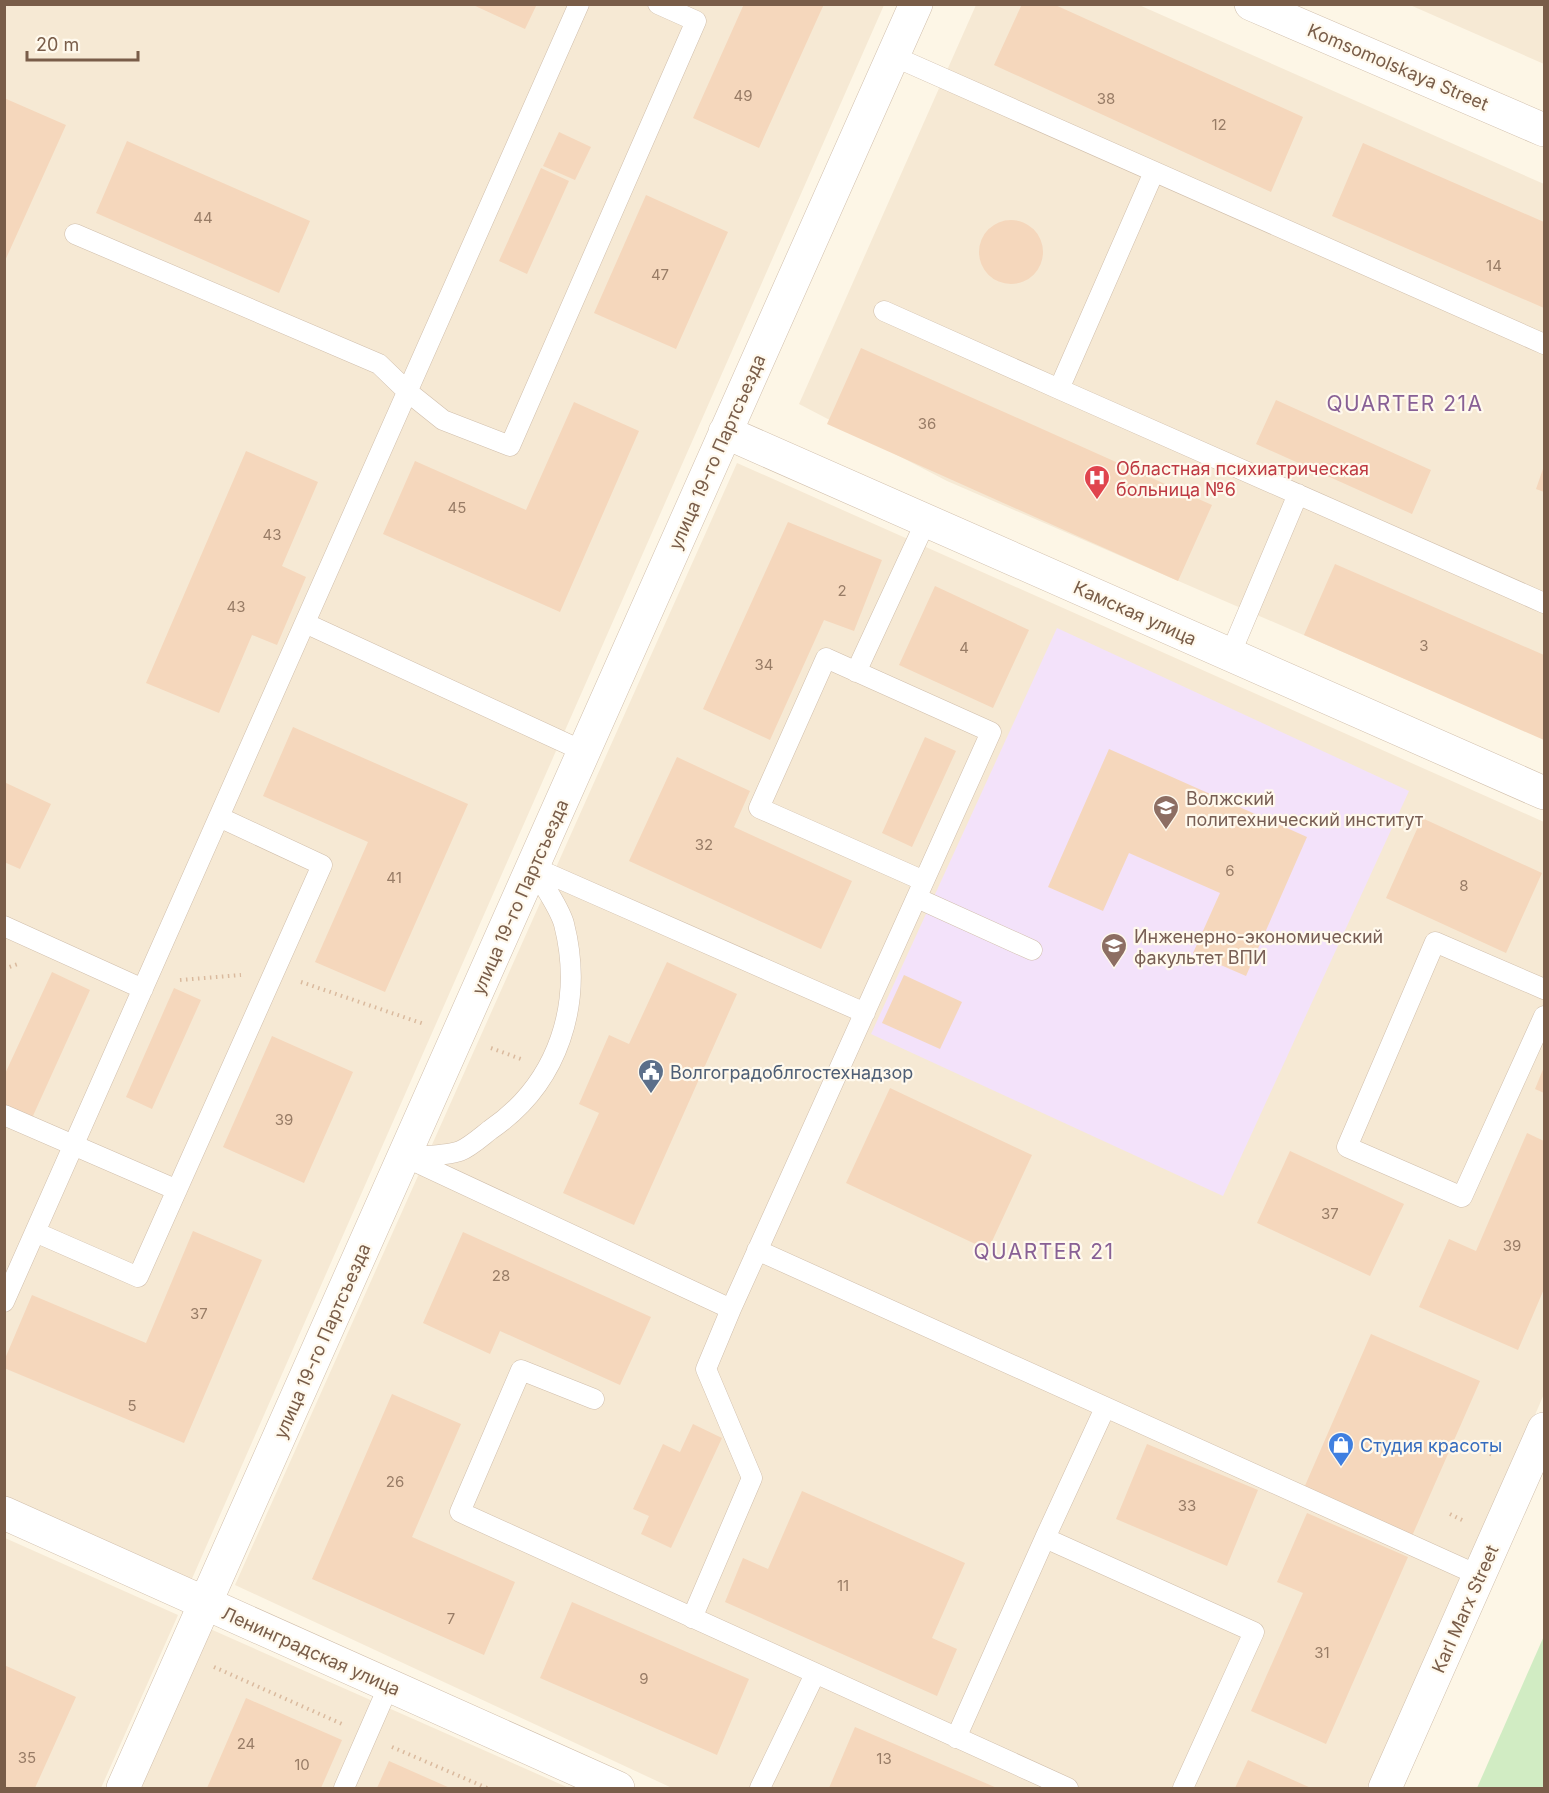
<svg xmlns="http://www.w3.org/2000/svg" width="1549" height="1793" font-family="Inter,sans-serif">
	<rect width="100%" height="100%" fill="#fdf6e6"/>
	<path fill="#f6e9d4" d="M5,5H884L191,1581L5,1499Z
		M976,5H1139L1544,184V739L947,481L799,404Z
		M1410,5H1544V64Z
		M737,463L1544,822V1394L1480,1543L1367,1788H672L235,1585Z
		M5,1538L178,1615L101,1788H5Z
		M208,1628L569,1788H137Z"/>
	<path fill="#f3e2fa" d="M1057,628L1409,791L1223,1196L871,1034Z"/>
	<path fill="#d1ecc3" d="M1544,1636V1788H1477Z"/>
	<path fill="#f5d7bc" d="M471,4H537L525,29Z
		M744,4H824L759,148L693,118Z
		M1022,4H1053L1303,117L1271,192L994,65Z
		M4,98L66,125L4,263Z
		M559,132L591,147L575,180L543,166Z
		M127,141L310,221L279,293L96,213Z
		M1363,143L1544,222V308L1332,216Z
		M541,168L569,181L527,274L499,261Z
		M646,195L728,232L676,349L594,313Z
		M979 252a32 32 0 1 1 64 0a32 32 0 1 1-64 0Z
		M861,348L1212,505L1178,581L827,424Z
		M1276,400L1431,470L1412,514L1256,444Z
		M574,402L639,431L560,612L383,534L415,461L526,510Z
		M246,451L318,482L282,566L306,577L277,645L252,635L219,713L146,683Z
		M1544,466V492L1536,489Z
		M788,522L882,560L854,631L824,620L770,740L703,709Z
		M1335,564L1544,655V740L1304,635Z
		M935,586L1029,630L993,708L899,665Z
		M293,727L468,804L385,992L315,962L368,842L263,796Z
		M925,737L956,751L912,847L882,833Z
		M1109,749L1307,837L1246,976L1193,953L1220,893L1129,853L1103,911L1048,887Z
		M677,757L750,791L734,827L852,881L821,949L629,861Z
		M4,782L51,804L20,869L4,862Z
		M1422,818L1542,873L1506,953L1386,898Z
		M667,962L737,994L634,1225L563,1193L599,1113L579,1104L609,1035L629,1044Z
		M52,972L90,990L32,1118L4,1105V1076Z
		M904,975L962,1002L940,1049L882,1023Z
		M174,988L201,1000L152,1109L126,1097Z
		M272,1036L353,1072L304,1183L223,1147Z
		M1544,1067V1093L1535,1089Z
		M890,1088L1032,1155L988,1250L846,1183Z
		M1527,1133L1544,1141V1289L1518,1350L1419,1307L1449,1239L1476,1251Z
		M1290,1151L1404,1204L1370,1276L1257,1223Z
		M193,1231L262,1260L184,1443L4,1368V1361L32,1295L146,1343Z
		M463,1232L651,1317L620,1385L500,1331L490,1354L423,1323Z
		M1371,1334L1480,1381L1412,1536L1304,1488Z
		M392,1394L461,1424L412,1537L515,1582L484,1655L312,1579Z
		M693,1424L722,1438L671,1548L641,1534L649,1516L633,1509L663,1444L680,1452Z
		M1147,1444L1258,1490L1227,1566L1116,1519Z
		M802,1491L965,1563L932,1638L957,1649L937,1696L725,1602L743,1558L768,1569Z
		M1307,1513L1408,1557L1326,1744L1251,1711L1303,1593L1277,1582Z
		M572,1602L749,1679L717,1755L540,1678Z
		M4,1665L76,1697L35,1788H4Z
		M246,1698L342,1740L321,1788H207Z
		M855,1727L997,1788H829Z
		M1248,1760L1311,1788H1235Z
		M389,1761L450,1788H377Z"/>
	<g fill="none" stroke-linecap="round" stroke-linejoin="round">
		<defs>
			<path id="service" d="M893,56L1544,344
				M75,234L379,364L408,392L443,420L510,446L696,21L658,4
				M884,311L1059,389L1154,172
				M1059,389L1544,603
				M305,623L585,752
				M1230,655L1298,494
				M826,658L991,732L924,881L759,808Z
				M856,672L926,521
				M533,867L865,1013
				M917,898L1032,950
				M4,926L143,989
				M1544,989L1435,942L1347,1147L1462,1197L1544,1016
				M4,1115L177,1190
				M405,1157C420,1156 447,1156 460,1151C470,1147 481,1137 490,1130C559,1083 584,1003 564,924C559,906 542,884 533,867
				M405,1157L731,1309
				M35,1232L138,1277L322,865L219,817
				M757,1250L1480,1576
				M4,1302L579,4
				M594,1399L521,1370L460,1512L1068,1788
				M1045,1538L1105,1408
				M692,1618L752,1478L706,1369L731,1309L924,881
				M956,1738L1045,1538L1254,1632L1183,1788
				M344,1788L389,1685
				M760,1788L815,1674"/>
			<path id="minor" d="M1251,4L1544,130
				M725,432L1544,793
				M4,1513L618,1788
				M123,1788L916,4"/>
			<path id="tertiary" d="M1385,1788L1544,1429"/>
		</defs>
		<use href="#service" stroke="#d0beab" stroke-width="21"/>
		<use href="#minor" stroke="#d0beab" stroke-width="34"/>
		<use href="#tertiary" stroke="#d0beab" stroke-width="34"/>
		<path stroke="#daba9e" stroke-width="4" stroke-dasharray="1.5 4.5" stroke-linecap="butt" d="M4,969L18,964
			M180,980L241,975
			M301,982L424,1024
			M491,1048L521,1059
			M1479,1449L1495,1456
			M1450,1514L1466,1522
			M214,1667L342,1724
			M392,1747L487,1788"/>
		<use href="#service" stroke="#fff" stroke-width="20"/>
		<use href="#minor" stroke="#fff" stroke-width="33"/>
		<use href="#tertiary" stroke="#fff" stroke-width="33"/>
	</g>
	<defs>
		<symbol id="hospital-pin" viewBox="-11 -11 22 30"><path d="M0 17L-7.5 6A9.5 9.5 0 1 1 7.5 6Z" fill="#e0444e" stroke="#fff9ed"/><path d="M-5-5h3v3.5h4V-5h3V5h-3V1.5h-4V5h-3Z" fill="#fff"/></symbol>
		<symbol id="university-pin" viewBox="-11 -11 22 30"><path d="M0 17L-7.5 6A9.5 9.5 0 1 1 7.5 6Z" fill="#8d6e63" stroke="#fff9ed"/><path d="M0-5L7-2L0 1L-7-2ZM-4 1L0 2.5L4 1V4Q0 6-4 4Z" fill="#fff"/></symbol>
		<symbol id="civic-pin" viewBox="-11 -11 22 30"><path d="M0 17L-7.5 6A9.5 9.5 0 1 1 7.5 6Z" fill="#5c6f8a" stroke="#fff9ed"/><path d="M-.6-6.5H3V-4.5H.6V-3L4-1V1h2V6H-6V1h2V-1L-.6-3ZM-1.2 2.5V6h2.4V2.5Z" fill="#fff"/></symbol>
		<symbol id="shop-pin" viewBox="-11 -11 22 30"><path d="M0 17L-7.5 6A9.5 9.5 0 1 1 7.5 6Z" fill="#3f7fe0" stroke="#fff9ed"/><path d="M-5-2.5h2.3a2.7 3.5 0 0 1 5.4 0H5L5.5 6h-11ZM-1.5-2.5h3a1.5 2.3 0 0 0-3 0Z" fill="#fff"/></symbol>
	</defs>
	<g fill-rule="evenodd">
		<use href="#hospital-pin" x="1082" y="463" width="30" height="40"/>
		<use href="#university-pin" x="1151" y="793" width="30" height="40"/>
		<use href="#university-pin" x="1099" y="931" width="30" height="40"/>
		<use href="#civic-pin" x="636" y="1057" width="30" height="40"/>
		<use href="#shop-pin" x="1326" y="1430" width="30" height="40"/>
	</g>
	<g text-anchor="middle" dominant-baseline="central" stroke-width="4.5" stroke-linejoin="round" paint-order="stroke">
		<g font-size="15" fill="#987c66">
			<text x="743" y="95">49</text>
			<text x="1106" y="98">38</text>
			<text x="1219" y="124">12</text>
			<text x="203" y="217">44</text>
			<text x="1494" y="265">14</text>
			<text x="660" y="274">47</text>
			<text x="927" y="423">36</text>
			<text x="457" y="507">45</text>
			<text x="272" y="534">43</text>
			<text x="842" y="590">2</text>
			<text x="236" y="606">43</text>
			<text x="1424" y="645">3</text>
			<text x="964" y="647">4</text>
			<text x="764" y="664">34</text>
			<text x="704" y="844">32</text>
			<text x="1230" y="870">6</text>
			<text x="394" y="877">41</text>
			<text x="1464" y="885">8</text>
			<text x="284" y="1119">39</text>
			<text x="1330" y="1213">37</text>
			<text x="1512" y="1245">39</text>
			<text x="501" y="1275">28</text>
			<text x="199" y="1313">37</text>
			<text x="132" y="1405">5</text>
			<text x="395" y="1481">26</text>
			<text x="1187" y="1505">33</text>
			<text x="843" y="1585">11</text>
			<text x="451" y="1618">7</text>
			<text x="1322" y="1652">31</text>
			<text x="644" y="1678">9</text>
			<text x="246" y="1743">24</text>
			<text x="27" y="1757">35</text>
			<text x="884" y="1758">13</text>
			<text x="302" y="1764">10</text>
		</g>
		<g font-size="18" fill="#795d49" stroke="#fff9ed">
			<text transform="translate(1398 67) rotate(23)">Komsomolskaya Street</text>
			<text transform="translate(717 452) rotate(-66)">улица 19-го Партсъезда</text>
			<text transform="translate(1135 613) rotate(24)">Камская улица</text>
			<text transform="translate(520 897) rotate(-66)">улица 19-го Партсъезда</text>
			<text transform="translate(322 1341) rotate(-66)">улица 19-го Партсъезда</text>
			<text transform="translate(1465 1609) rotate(-66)">Karl Marx Street</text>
			<text transform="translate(311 1651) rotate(24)">Ленинградская улица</text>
		</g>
		<g font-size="18" fill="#be3a42" stroke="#fff9ed" text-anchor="start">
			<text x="1116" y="468">Областная психиатрическая<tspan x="1116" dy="21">больница №6</tspan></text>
		</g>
		<g font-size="18" fill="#785e54" stroke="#fff9ed" text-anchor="start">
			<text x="1186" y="798">Волжский<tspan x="1186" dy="21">политехнический институт</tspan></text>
			<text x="1134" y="936">Инженерно-экономический<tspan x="1134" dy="21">факультет ВПИ</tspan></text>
		</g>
		<g font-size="18" fill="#4e5e75" stroke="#fff9ed" text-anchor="start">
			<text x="670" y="1072">Волгоградоблгостехнадзор</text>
		</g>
		<g font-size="18" fill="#366cbe" stroke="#fff9ed" text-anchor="start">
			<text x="1360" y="1445">Студия красоты</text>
		</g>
		<g font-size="21" letter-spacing="1.5" fill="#886095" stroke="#fff9ed">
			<text x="1405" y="403">QUARTER 21A</text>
			<text x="1044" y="1251">QUARTER 21</text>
		</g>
	</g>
	<rect width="1549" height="1793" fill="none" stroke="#795d49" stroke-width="12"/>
	<path d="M27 51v9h111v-9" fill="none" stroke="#795d49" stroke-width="3"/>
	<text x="36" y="51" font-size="18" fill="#795d49" stroke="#fff9ed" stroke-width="4.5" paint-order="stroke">20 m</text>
</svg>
